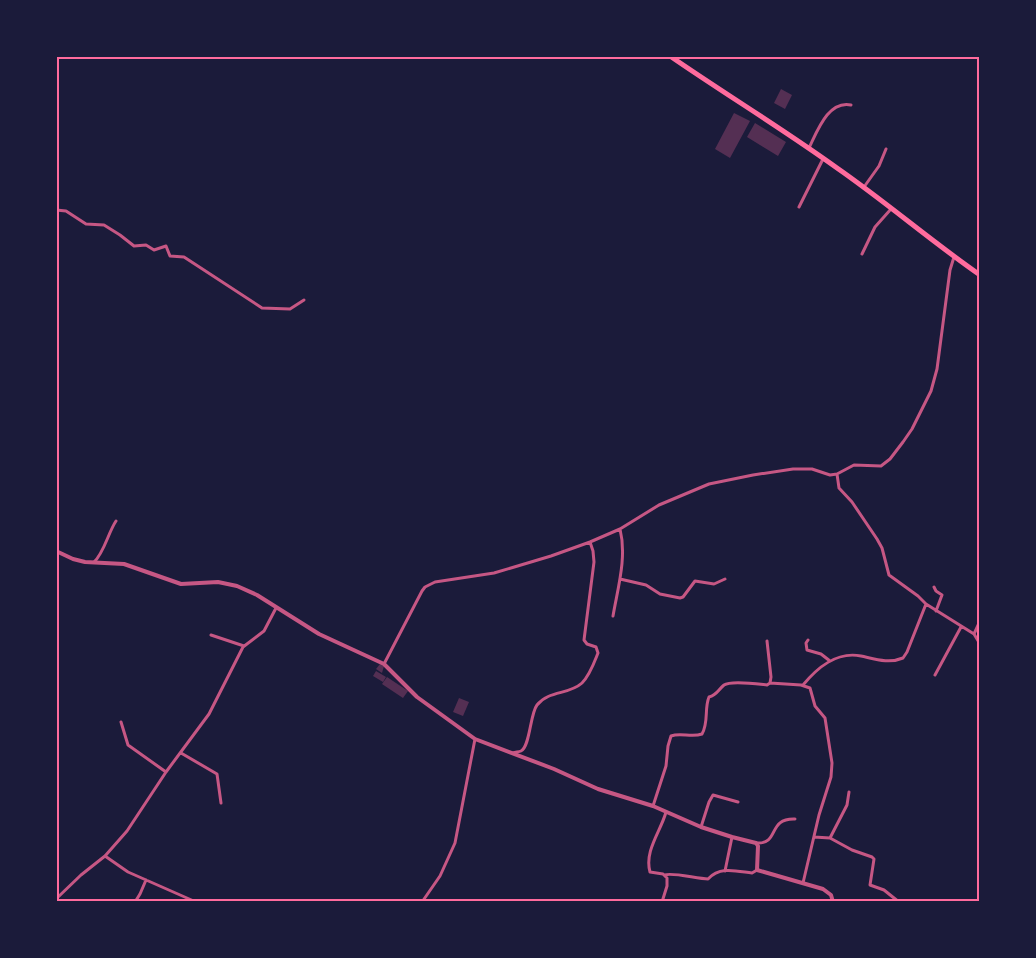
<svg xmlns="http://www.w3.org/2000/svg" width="1036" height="958" font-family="Cabin,sans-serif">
	<rect width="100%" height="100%" fill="#1b1b3a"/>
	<path fill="#542f53" d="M781,89L792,95L785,109L774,103Z
		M734,113L750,121L730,158L715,149Z
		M755,123L786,142L778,156L747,137Z
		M380,664L384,666L382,673L376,669Z
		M376,671L386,677L383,682L373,676Z
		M387,677L408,691L403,698L382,684Z
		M459,698L469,702L463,716L453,712Z"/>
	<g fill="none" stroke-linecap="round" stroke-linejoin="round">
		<path stroke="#c65784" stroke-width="3" d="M809,148C817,132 828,100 851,105
			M864,187L879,166L886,149
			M799,207L823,159
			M56,210L66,211L86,224L104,225L120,235L134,246L146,245L154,250L166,246L170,256L184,257L262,308L290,309L304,300
			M862,254L875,227L891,209
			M837,474L839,488L852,502L877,539L882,548L889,575L918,596L926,604
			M94,562C104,553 108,533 116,521
			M620,579L646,585L660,594L680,598L683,597L695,581L714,584L725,579
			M934,587L936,591L942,595L936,611
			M613,616C618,587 627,557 620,529
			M974,634L980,621
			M211,635L244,646
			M808,640L806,643L807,650L821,654L830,661
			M384,664L422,591L425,587L435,582L494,573L551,556L590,542L620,529L659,505L709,484L753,475L793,469H812L830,475L837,474L854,465L881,466L890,459L903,442L912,429L931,391L937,369L950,270L954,257
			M935,675L961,627
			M770,683L801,685L810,688L815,706L825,718L832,763L831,777L819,815L803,883
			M803,685C817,668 836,651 861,656C875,659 889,664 903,658L907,652L926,604L974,634L980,644
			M121,722L128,745L166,772
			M181,753L217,774L221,803
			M513,753C516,752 519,752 521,751C530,747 530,714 537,705C549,690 569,695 582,683C590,675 594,663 598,653L596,647L587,644L584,640L594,562L593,551L590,542
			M653,806L666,766L668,746L671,736C681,732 691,738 702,734C709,722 704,709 709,697C717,695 718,690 724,685C731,680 758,684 767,685L770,683L771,677L767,641
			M701,827L709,802L713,795L738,802
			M814,837L830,838L852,850L872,857L874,859L870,885L884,890L899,902
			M830,838L847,805L849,792
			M757,843C780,844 767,818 795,819
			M105,856L128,872L196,902
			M725,871L732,837
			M665,875C672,872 698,879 708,879C720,866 736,871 752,873L757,870
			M56,899L81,875L105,856L127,831L166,772L209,714L243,647L264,631L276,608
			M135,902L140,894L146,880
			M422,902L440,876L455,843L475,739
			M662,902L667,886V878L663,874L650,872C644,851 661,831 666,812"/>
		<path stroke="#c65784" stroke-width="4" d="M56,551L73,559L85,562L124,564L181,584L218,582L237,586L257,595L319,634L384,664L417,697L475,739L554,769L598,789L653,806L701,827L732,837L756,843L758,846L757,870L823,889L831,895L833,902"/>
		<path stroke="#ff6b9d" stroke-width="5" d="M670,56C725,94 783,129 837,168C886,202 931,241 980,275"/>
	</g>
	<rect width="1036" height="958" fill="none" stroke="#1b1b3a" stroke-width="115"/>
	<rect x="58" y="58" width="920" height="842" fill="none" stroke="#ff6b9d" stroke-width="2"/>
</svg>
